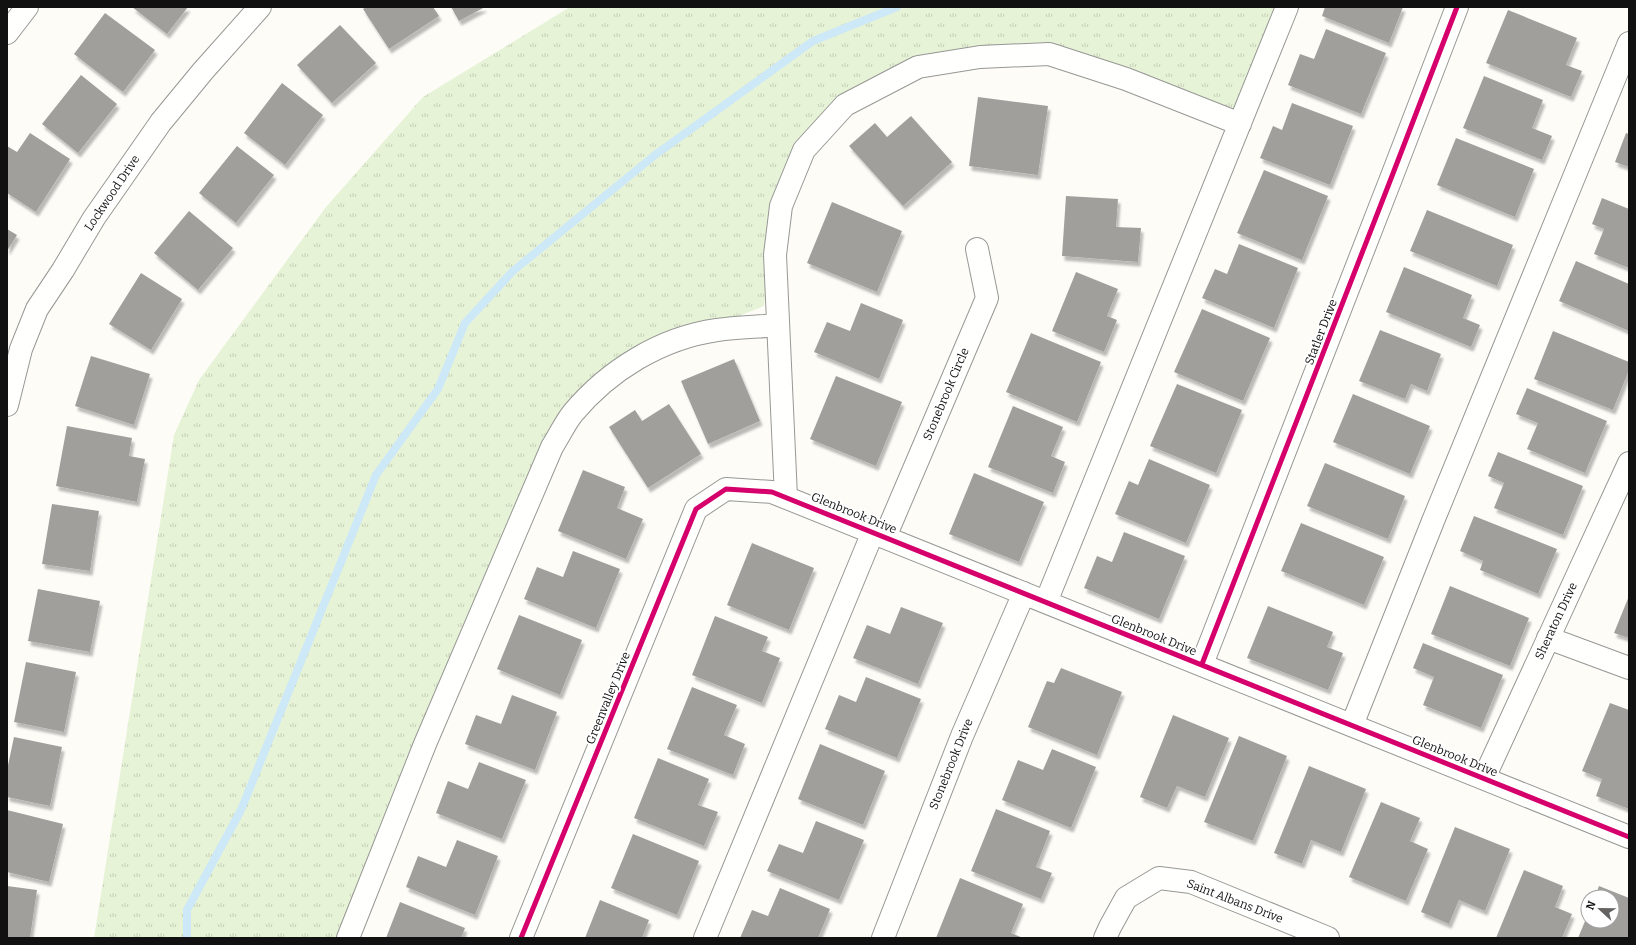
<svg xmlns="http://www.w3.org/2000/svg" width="1636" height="945" font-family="Bitter,serif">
	<defs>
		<pattern id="park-tufts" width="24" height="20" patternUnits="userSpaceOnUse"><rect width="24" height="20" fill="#e7f3d7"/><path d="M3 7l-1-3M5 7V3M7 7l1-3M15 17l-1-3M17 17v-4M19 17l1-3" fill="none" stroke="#c5cfb8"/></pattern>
		<filter id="shadow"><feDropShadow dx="2.5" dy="4.5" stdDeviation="1" flood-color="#0004"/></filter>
	</defs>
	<rect width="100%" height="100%" fill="#fdfcf7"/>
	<path fill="url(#park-tufts)" d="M570,7H1279L1233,111L1056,52L916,62L839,103L776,203L764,306L632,359L575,404L346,938H94L174,435L199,380L326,207L423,97Z"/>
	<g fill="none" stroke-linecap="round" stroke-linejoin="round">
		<path stroke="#cde8f7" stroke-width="8" d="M187,938V910L241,810L376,475L438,389L465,323L513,271L655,155L813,41L897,7"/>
	</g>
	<path fill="#a19f9c" filter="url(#shadow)" d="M132,7H188L167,34Z
		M366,7H433L439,16L389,49L363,9Z
		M451,7H485L459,21Z
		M1325,7H1403L1389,43L1322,16Z
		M1508,10L1577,38L1566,65L1582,71L1571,97L1486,63Z
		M105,13L155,50L123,92L74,54Z
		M340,25L376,63L332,103L297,65Z
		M1326,29L1386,53L1361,114L1288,85L1300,54L1314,59Z
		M81,75L117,104L78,153L42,124Z
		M1484,76L1543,100L1532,128L1552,136L1542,160L1463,128Z
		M282,83L323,115L285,165L244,133Z
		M978,97L1048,106L1038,175L969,166Z
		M1292,103L1353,126L1330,185L1260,158L1273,126L1282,130Z
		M911,116L952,162L903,206L849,146L875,123L887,137Z
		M30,133L70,159L36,212L7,193V146L17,152Z
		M1626,133L1629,134V167L1615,162Z
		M1456,138L1534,169L1515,217L1437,185Z
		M237,146L274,175L236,223L199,193Z
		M1264,170L1328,196L1302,260L1237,233Z
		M1066,196L1118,199L1116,227L1141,228L1138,262L1062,256Z
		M1602,198L1629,209V268L1594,254L1604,229L1592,224Z
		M832,202L902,231L877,292L807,263Z
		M1427,210L1513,245L1497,286L1410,251Z
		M189,211L233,248L198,290L154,253Z
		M7,229L17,235L7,251Z
		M1239,244L1298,268L1274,328L1202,298L1215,269L1227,274Z
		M1576,261L1629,284V331L1559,301Z
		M1404,267L1472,295L1463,318L1480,325L1471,347L1386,312Z
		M1076,272L1118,289L1107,316L1117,320L1104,352L1052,331Z
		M141,273L182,299L151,350L109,324Z
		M861,303L903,320L879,379L814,352L827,322L850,331Z
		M1202,309L1270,338L1243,401L1174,372Z
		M1380,330L1441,354L1427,391L1411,384L1405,399L1359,381Z
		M1553,331L1629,362V370L1613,410L1534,379Z
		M1031,333L1101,362L1077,422L1006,392Z
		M91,356L150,374L134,425L75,406Z
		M734,359L760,421L708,444L681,381Z
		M836,376L902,402L876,466L810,439Z
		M1177,384L1242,410L1216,473L1150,446Z
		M1527,388L1607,421L1585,473L1527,449L1538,423L1516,414Z
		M1353,394L1430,426L1410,474L1333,442Z
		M669,404L701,454L648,488L609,427L635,410L642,421Z
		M1013,406L1063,427L1051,456L1065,462L1053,493L988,467Z
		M67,426L132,438L129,456L145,459L137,502L56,486Z
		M1498,452L1583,486L1563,535L1494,508L1504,483L1488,476Z
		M1149,459L1210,485L1186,543L1115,514L1129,481L1138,485Z
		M1325,463L1405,496L1388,539L1307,506Z
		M583,470L625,487L617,508L643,519L626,559L558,531Z
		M974,473L1044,502L1019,562L949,534Z
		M52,504L99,511L90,571L42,564Z
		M1474,516L1557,549L1538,594L1480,570L1483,561L1460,551Z
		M1301,523L1384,557L1364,605L1281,571Z
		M1124,532L1185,556L1159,619L1084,588L1097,556L1112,562Z
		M752,543L814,568L789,630L727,605Z
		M573,551L620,569L596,628L524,599L537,567L563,577Z
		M1450,586L1529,618L1510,666L1431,634Z
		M38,589L100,601L90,652L28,641Z
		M1629,596V638L1614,633Z
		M1268,606L1333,632L1327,647L1343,653L1328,690L1247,658Z
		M901,607L943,623L918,684L853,658L867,625L890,634Z
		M519,615L582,640L560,695L497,669Z
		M715,616L768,637L762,651L780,658L762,703L692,675Z
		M1423,643L1503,675L1481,728L1423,705L1434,677L1413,668Z
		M26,662L76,672L64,732L14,722Z
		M1061,668L1122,692L1097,755L1028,727L1047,681L1054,683Z
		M866,677L921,699L897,758L825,729L839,695L856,702Z
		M692,687L737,705L724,735L745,744L733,775L667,749Z
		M512,695L557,712L535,770L465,744L476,715L501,724Z
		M1610,703L1629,710V809L1596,796L1602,779L1582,771Z
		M1173,715L1229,738L1205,797L1177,786L1167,808L1140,797Z
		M1239,736L1287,756L1253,841L1204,822Z
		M14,737L62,747L50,806L7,797V770Z
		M820,744L885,771L863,825L798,799Z
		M1052,749L1096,767L1071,828L1002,800L1018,760L1043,770Z
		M658,758L709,779L698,805L718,812L704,846L634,818Z
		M479,762L526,780L502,839L436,813L448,781L468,789Z
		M1309,766L1366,789L1341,852L1311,840L1302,864L1274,853Z
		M1381,802L1420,818L1410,841L1428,849L1406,901L1349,877Z
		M996,809L1050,831L1036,867L1052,873L1041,899L971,871Z
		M7,810L63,824L49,882L7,872Z
		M816,821L864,840L839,900L767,871L779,844L803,853Z
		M1455,827L1510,849L1485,911L1459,900L1449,924L1421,912Z
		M633,834L699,861L677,915L611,888Z
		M457,840L498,856L475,915L406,887L418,856L446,867Z
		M1524,870L1563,886L1555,907L1572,914L1562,938H1496Z
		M960,878L1023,904L1011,933L1023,938H936Z
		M7,886L37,890L30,938H7Z
		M1599,886L1629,898V938H1578L1588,914V921H1612V897H1595Z
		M780,888L830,909L818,938H740L752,910L768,916Z
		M600,900L649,920L642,938H585Z
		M400,902L465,928L461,938H386Z"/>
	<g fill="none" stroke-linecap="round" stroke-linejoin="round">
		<defs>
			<path id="minor" d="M7,33L27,7
				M7,405L21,349L37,309L63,270L94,218L161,122L203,71L260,7
				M786,497L775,255L781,206L804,150L845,105L918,67L980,57L1049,54L1126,79L1240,124
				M885,537L987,298L977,249
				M1046,602L1287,7
				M1548,638L1629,668
				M1202,664L1392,176L1457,7
				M1352,725L1433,521L1629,43
				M1484,778L1629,463
				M348,938L425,744L552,447C559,436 565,423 573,413C609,370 661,338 717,330C737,327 758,327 778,325
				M521,938L696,509L726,489L772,492L1629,837
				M705,938L873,532
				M883,938L962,736L1024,593
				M1105,938L1110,927L1126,898L1159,878L1191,882L1328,938"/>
		</defs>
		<use href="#minor" stroke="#979795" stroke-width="24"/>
		<use href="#minor" stroke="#fffffe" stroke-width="22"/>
		<defs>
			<path id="cycleway" d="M1202,664L1392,176L1457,7
				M521,938L696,509L726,489L772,492L1629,837"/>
		</defs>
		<use href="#cycleway" stroke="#fff" stroke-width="8"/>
		<use href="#cycleway" stroke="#d6006c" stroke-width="5"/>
	</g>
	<g text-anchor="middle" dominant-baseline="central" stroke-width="4" stroke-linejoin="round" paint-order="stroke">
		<g font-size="12" fill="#111" stroke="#fff">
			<text transform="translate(112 193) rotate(-56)">Lockwood Drive</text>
			<text transform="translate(1321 332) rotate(-69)">Statler Drive</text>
			<text transform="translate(946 394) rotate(-67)">Stonebrook Circle</text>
			<text transform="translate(854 513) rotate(22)">Glenbrook Drive</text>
			<text transform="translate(1556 621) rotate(-65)">Sheraton Drive</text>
			<text transform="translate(1154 635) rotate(22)">Glenbrook Drive</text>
			<text transform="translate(608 698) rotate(-68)">Greenvalley Drive</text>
			<text transform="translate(1455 756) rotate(22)">Glenbrook Drive</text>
			<text transform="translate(951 764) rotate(-68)">Stonebrook Drive</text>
			<text transform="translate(1235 901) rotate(21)">Saint Albans Drive</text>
		</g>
	</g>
	<rect width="1636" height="945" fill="none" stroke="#111111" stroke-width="16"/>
	<g transform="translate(1600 909) rotate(292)"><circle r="19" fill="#ffffff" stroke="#a0a0a0"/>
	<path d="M0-3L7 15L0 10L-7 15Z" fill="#646362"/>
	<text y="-6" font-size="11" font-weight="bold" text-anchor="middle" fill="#111111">N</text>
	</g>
</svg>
